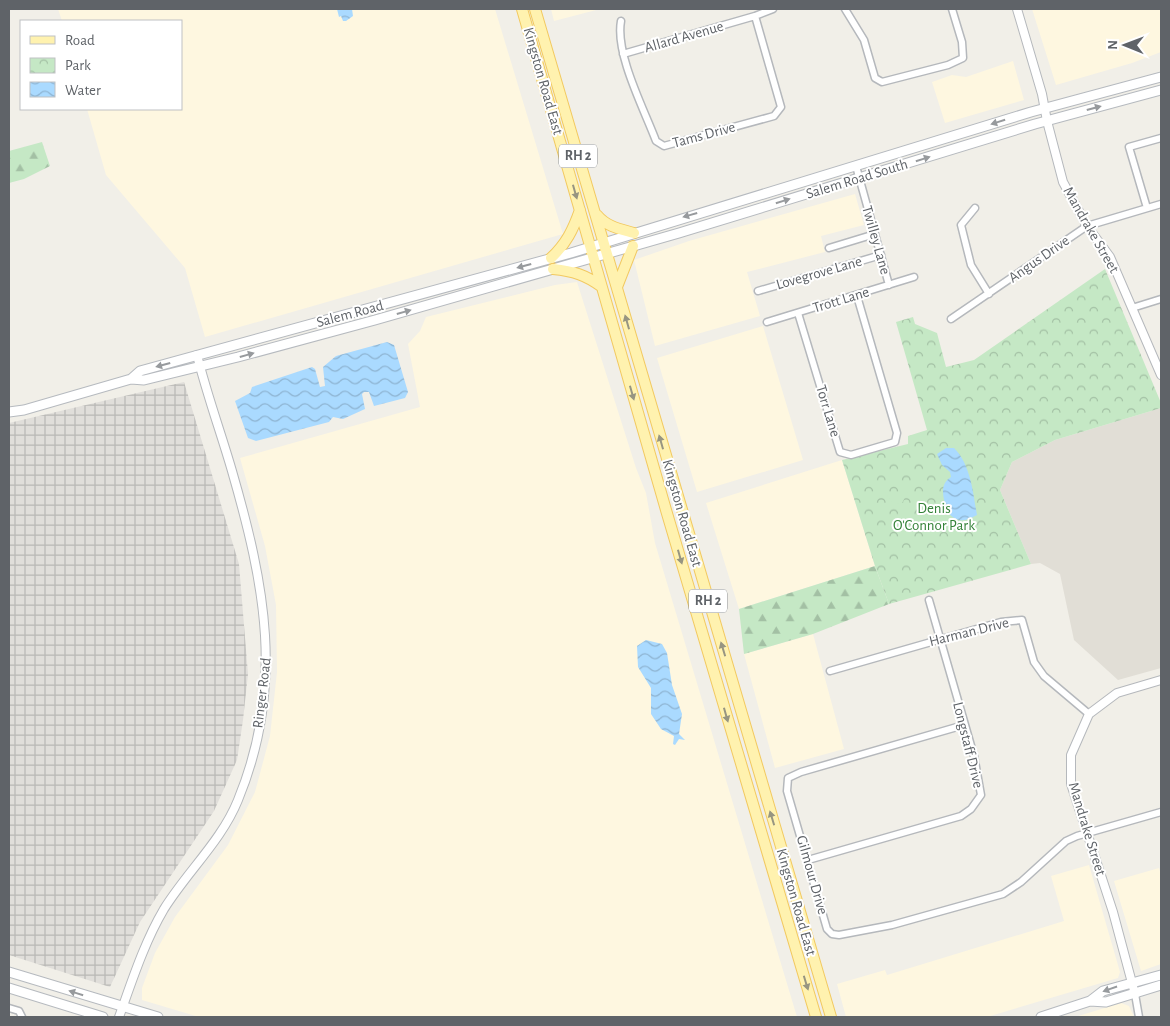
<svg xmlns="http://www.w3.org/2000/svg" width="1170" height="1026" font-family="'Alegreya Sans',sans-serif">
	<defs>
		<pattern id="industrial-grid" width="8" height="8" patternUnits="userSpaceOnUse" patternTransform="scale(1.25)"><rect width="8" height="8" fill="#e0deda"/><path d="M0 4h8M4 0v8" fill="none" stroke="#b9b8b5"/></pattern>
		<pattern id="forest-firs" width="22" height="20" patternUnits="userSpaceOnUse" patternTransform="scale(1.25)"><rect width="22" height="20" fill="#c5e8c5"/><path d="M5 1l3.5 6h-7zM16 11l3.5 6h-7z" fill="#a3c0a4"/></pattern>
		<pattern id="park-crowns" width="20" height="18" patternUnits="userSpaceOnUse" patternTransform="scale(1.25)"><rect width="20" height="18" fill="#c5e8c5"/><path d="M2 6a3 3 0 1 1 6 0M12 15a3 3 0 1 1 6 0" fill="none" stroke="#a3c0a4"/></pattern>
		<pattern id="water-waves" width="16" height="10" patternUnits="userSpaceOnUse" patternTransform="scale(1.25)"><rect width="16" height="10" fill="#aadaff"/><path d="M0 5q4-4 8 0t8 0" fill="none" stroke="#8eb4d2"/></pattern>
	</defs>
	<rect width="100%" height="100%" fill="#f1efe8"/>
	<path fill="#fef7e0" d="M58,9H495L563,234L205,337L185,268L106,175L87,109H181V21H62Z
		M551,9H600L554,21Z
		M1032,9H1161V52L1132,63L1056,85Z
		M1013,61L1024,100L945,123L932,82L952,75L966,77Z
		M855,194L864,225L821,236L825,252L747,272L760,316L655,346L634,260L689,241Z
		M577,282L636,468L646,493L655,543L797,1017H199L142,1000V988L155,953L175,917L228,845L255,792L270,736L277,672L276,605L265,546L240,458L420,407L408,344L420,331L426,317L555,285Z
		M763,326L803,460L697,492L657,358Z
		M842,460L875,566L739,609L706,503Z
		M813,634L844,749L775,768L744,654Z
		M1089,865L1120,972L1118,978L987,1017H846L837,984L885,970L887,975L1064,921L1051,876Z
		M1159,868L1161,875V964L1141,971L1114,881Z
		M1121,1003L1129,1006L1134,1017H1075Z"/>
	<path fill="url(#industrial-grid)" d="M184,382L239,564L248,674L243,720L237,760L214,811L140,922L110,987L9,955V423Z"/>
	<path fill="#e1ded6" d="M1161,408V668L1118,680L1074,640L1060,574L1040,563L1031,564L1000,490L1012,462L1055,440Z"/>
	<path fill="url(#forest-firs)" d="M42,142L50,166L24,179L9,183V151Z
		M875,566L889,604L813,634L744,654L739,609Z"/>
	<path fill="url(#park-crowns)" d="M1105,269L1161,403V408L1055,440L1012,462L1000,490L1031,564L889,604L875,566L842,460L908,444V436L927,430L896,322L913,317L915,324L937,333L946,367L974,360Z"/>
	<path fill="#c5e8c5" d="M885,492H908L902,503C893,506 890,499 885,492Z"/>
	<path fill="url(#water-waves)" d="M337,9H352L353,16L346,21H343L341,16L339,17Z
		M387,342L394,345L408,392L405,398L374,406L369,392H364L362,394L365,409L343,419L333,417L329,422L256,441L248,438L235,401L250,393L252,387L312,367L315,369L320,387L325,386L323,367L336,356Z
		M946,448H954C971,465 973,493 977,515C964,522 958,523 947,512C944,499 938,485 951,477L950,472L942,465L937,454Z
		M646,640L662,644L667,653L672,685L682,714L679,734L685,740L679,739L675,745L673,744L674,736L661,729L651,714V688L638,667L637,646Z"/>
	<g fill="none" stroke-linecap="round" stroke-linejoin="round">
		<defs>
			<path id="minor" d="M845,9L864,40L875,78L882,82L948,65L963,58L962,42L952,9
				M621,21C615,54 644,109 656,141L664,146L774,116L781,107L755,16
				M623,54L755,16L773,9
				M856,166L889,285
				M975,208L961,225L971,265L989,294
				M1147,208L1129,147L1161,138
				M829,248L875,234
				M758,291L881,255
				M1132,308L1161,299
				M798,313L840,452L851,455L895,442L897,433L857,296
				M951,319L1087,226L1161,204
				M767,322L914,277
				M830,671L1001,622L1022,620L1034,662L1044,676L1089,714
				M964,725L801,772L788,778L787,791L827,929L832,934L839,935L892,925L1003,894L1021,882L1066,841L1077,836L1161,812
				M808,860L961,816L971,809L981,795L974,756L929,600
				M1135,994L1139,1017
				M9,1008L19,1011L22,1017"/>
			<path id="tertiary" d="M1017,9L1042,94L1047,121L1063,182L1087,226L1110,257L1161,375
				M1135,994L1113,912L1071,784V755L1089,714L1117,693L1161,680
				M119,1017C132,981 144,943 164,909C187,872 222,840 238,800C285,686 265,585 232,471C221,433 207,395 197,355"/>
			<path id="secondary" d="M131,379L140,371L571,253L1031,112L1161,77
				M9,412L24,410L131,379L144,380L238,357L375,320L679,233L1035,124L1161,90
				M9,972L158,1017
				M9,988L103,1017
				M1090,1001L1106,1002L1161,985
				M1041,1017L1090,1001L1103,991L1161,975"/>
			<path id="primary" d="M522,9L666,510L816,1017
				M535,9L831,1017
				M597,215C607,227 620,229 634,233
				M551,258C566,244 573,230 580,210
				M553,269C573,271 586,275 602,287
				M617,287L633,246"/>
		</defs>
		<use href="#minor" stroke="#b5b8bc" stroke-width="9"/>
		<use href="#tertiary" stroke="#b5b8bc" stroke-width="10"/>
		<use href="#secondary" stroke="#b6babf" stroke-width="11"/>
		<use href="#primary" stroke="#f2c960" stroke-width="12"/>
		<use href="#minor" stroke="#fff" stroke-width="6"/>
		<use href="#tertiary" stroke="#fff" stroke-width="8"/>
		<use href="#secondary" stroke="#fff" stroke-width="9"/>
		<use href="#primary" stroke="#fff2af" stroke-width="10"/>
	</g>
	<defs><path id="oneway-solid" d="M-6-.8H1V-3.2L6.5 0L1 3.2V.8H-6Z" transform="scale(1.25)"/></defs>
	<g fill="#979a9d">
		<use href="#oneway-solid" transform="translate(1094 108) rotate(-15)"/>
		<use href="#oneway-solid" transform="translate(998 122) rotate(163)"/>
		<use href="#oneway-solid" transform="translate(923 159) rotate(-17)"/>
		<use href="#oneway-solid" transform="translate(783 201) rotate(-17)"/>
		<use href="#oneway-solid" transform="translate(690 215) rotate(164)"/>
		<use href="#oneway-solid" transform="translate(524 266) rotate(165)"/>
		<use href="#oneway-solid" transform="translate(404 312) rotate(-16)"/>
		<use href="#oneway-solid" transform="translate(247 355) rotate(-16)"/>
		<use href="#oneway-solid" transform="translate(163 365) rotate(165)"/>
		<use href="#oneway-solid" transform="translate(1110 989) rotate(161)"/>
		<use href="#oneway-solid" transform="translate(76 993) rotate(-163)"/>
	</g>
	<g fill="#979581">
		<use href="#oneway-solid" transform="translate(575 192) rotate(74)"/>
		<use href="#oneway-solid" transform="translate(627 322) rotate(-106)"/>
		<use href="#oneway-solid" transform="translate(632 393) rotate(74)"/>
		<use href="#oneway-solid" transform="translate(661 442) rotate(-106)"/>
		<use href="#oneway-solid" transform="translate(680 557) rotate(74)"/>
		<use href="#oneway-solid" transform="translate(723 649) rotate(-107)"/>
		<use href="#oneway-solid" transform="translate(726 715) rotate(74)"/>
		<use href="#oneway-solid" transform="translate(772 818) rotate(-107)"/>
		<use href="#oneway-solid" transform="translate(806 983) rotate(73)"/>
	</g>
	<g text-anchor="middle" dominant-baseline="central" stroke-width="4" stroke-linejoin="round" paint-order="stroke">
		<g fill="#fff" stroke="#8f9295" stroke-width="1">
			<rect x="559" y="144.5" width="38" height="23" rx="4"/>
			<rect x="689" y="589.5" width="38" height="23" rx="4"/>
		</g>
		<g font-size="14" font-weight="bold" fill="#5f6368">
			<text x="578" y="156">RH 2</text>
			<text x="708" y="601">RH 2</text>
		</g>
		<g font-size="15" fill="#5f6368" stroke="#fff">
			<text transform="translate(684 37) rotate(-16)">Allard Avenue</text>
			<text transform="translate(543 81) rotate(74)">Kingston Road East</text>
			<text transform="translate(704 135) rotate(-15)">Tams Drive</text>
			<text transform="translate(857 179) rotate(-17)">Salem Road South</text>
			<text transform="translate(1091 230) rotate(60)">Mandrake Street</text>
			<text transform="translate(876 240) rotate(74)">Twilley Lane</text>
			<text transform="translate(1039 259) rotate(-35)">Angus Drive</text>
			<text transform="translate(819 273) rotate(-16)">Lovegrove Lane</text>
			<text transform="translate(841 300) rotate(-17)">Trott Lane</text>
			<text transform="translate(350 314) rotate(-15)">Salem Road</text>
			<text transform="translate(828 411) rotate(73)">Torr Lane</text>
			<text transform="translate(682 513) rotate(74)">Kingston Road East</text>
			<text transform="translate(969 632) rotate(-14)">Harman Drive</text>
			<text transform="translate(262 693) rotate(-83)">Ringer Road</text>
			<text transform="translate(968 745) rotate(76)">Longstaff Drive</text>
			<text transform="translate(1087 829) rotate(73)">Mandrake Street</text>
			<text transform="translate(812 875) rotate(74)">Gilmour Drive</text>
			<text transform="translate(796 902) rotate(74)">Kingston Road East</text>
		</g>
		<g font-size="15" fill="#348238" stroke="#fff">
			<text x="934" y="508">Denis<tspan x="934" dy="17">O'Connor Park</tspan></text>
		</g>
	</g>
	<rect width="1170" height="1026" fill="none" stroke="#5f6368" stroke-width="20"/>
	<rect x="20" y="20" width="162" height="90" fill="#ffffff" stroke="#bfc1c3"/>
	<rect x="30" y="36" width="25" height="8" fill="#fff2af" stroke="#bfc1c3"/>
	<text x="65" y="45" font-size="15" fill="#5f6368">Road</text>
	<rect x="30" y="58" width="25" height="15" fill="url(#park-crowns)" stroke="#bfc1c3"/>
	<text x="65" y="70" font-size="15" fill="#5f6368">Park</text>
	<rect x="30" y="82" width="25" height="15" fill="url(#water-waves)" stroke="#bfc1c3"/>
	<text x="65" y="95" font-size="15" fill="#5f6368">Water</text>
	<g transform="translate(1125 45) rotate(271)" stroke="#ffffff" stroke-width="4" paint-order="stroke">
	<path d="M0-4L9 19L0 12L-9 19Z" fill="#5f6368"/>
	<text y="-8" font-size="14" font-weight="bold" text-anchor="middle" fill="#5f6368">N</text>
	</g>
</svg>
